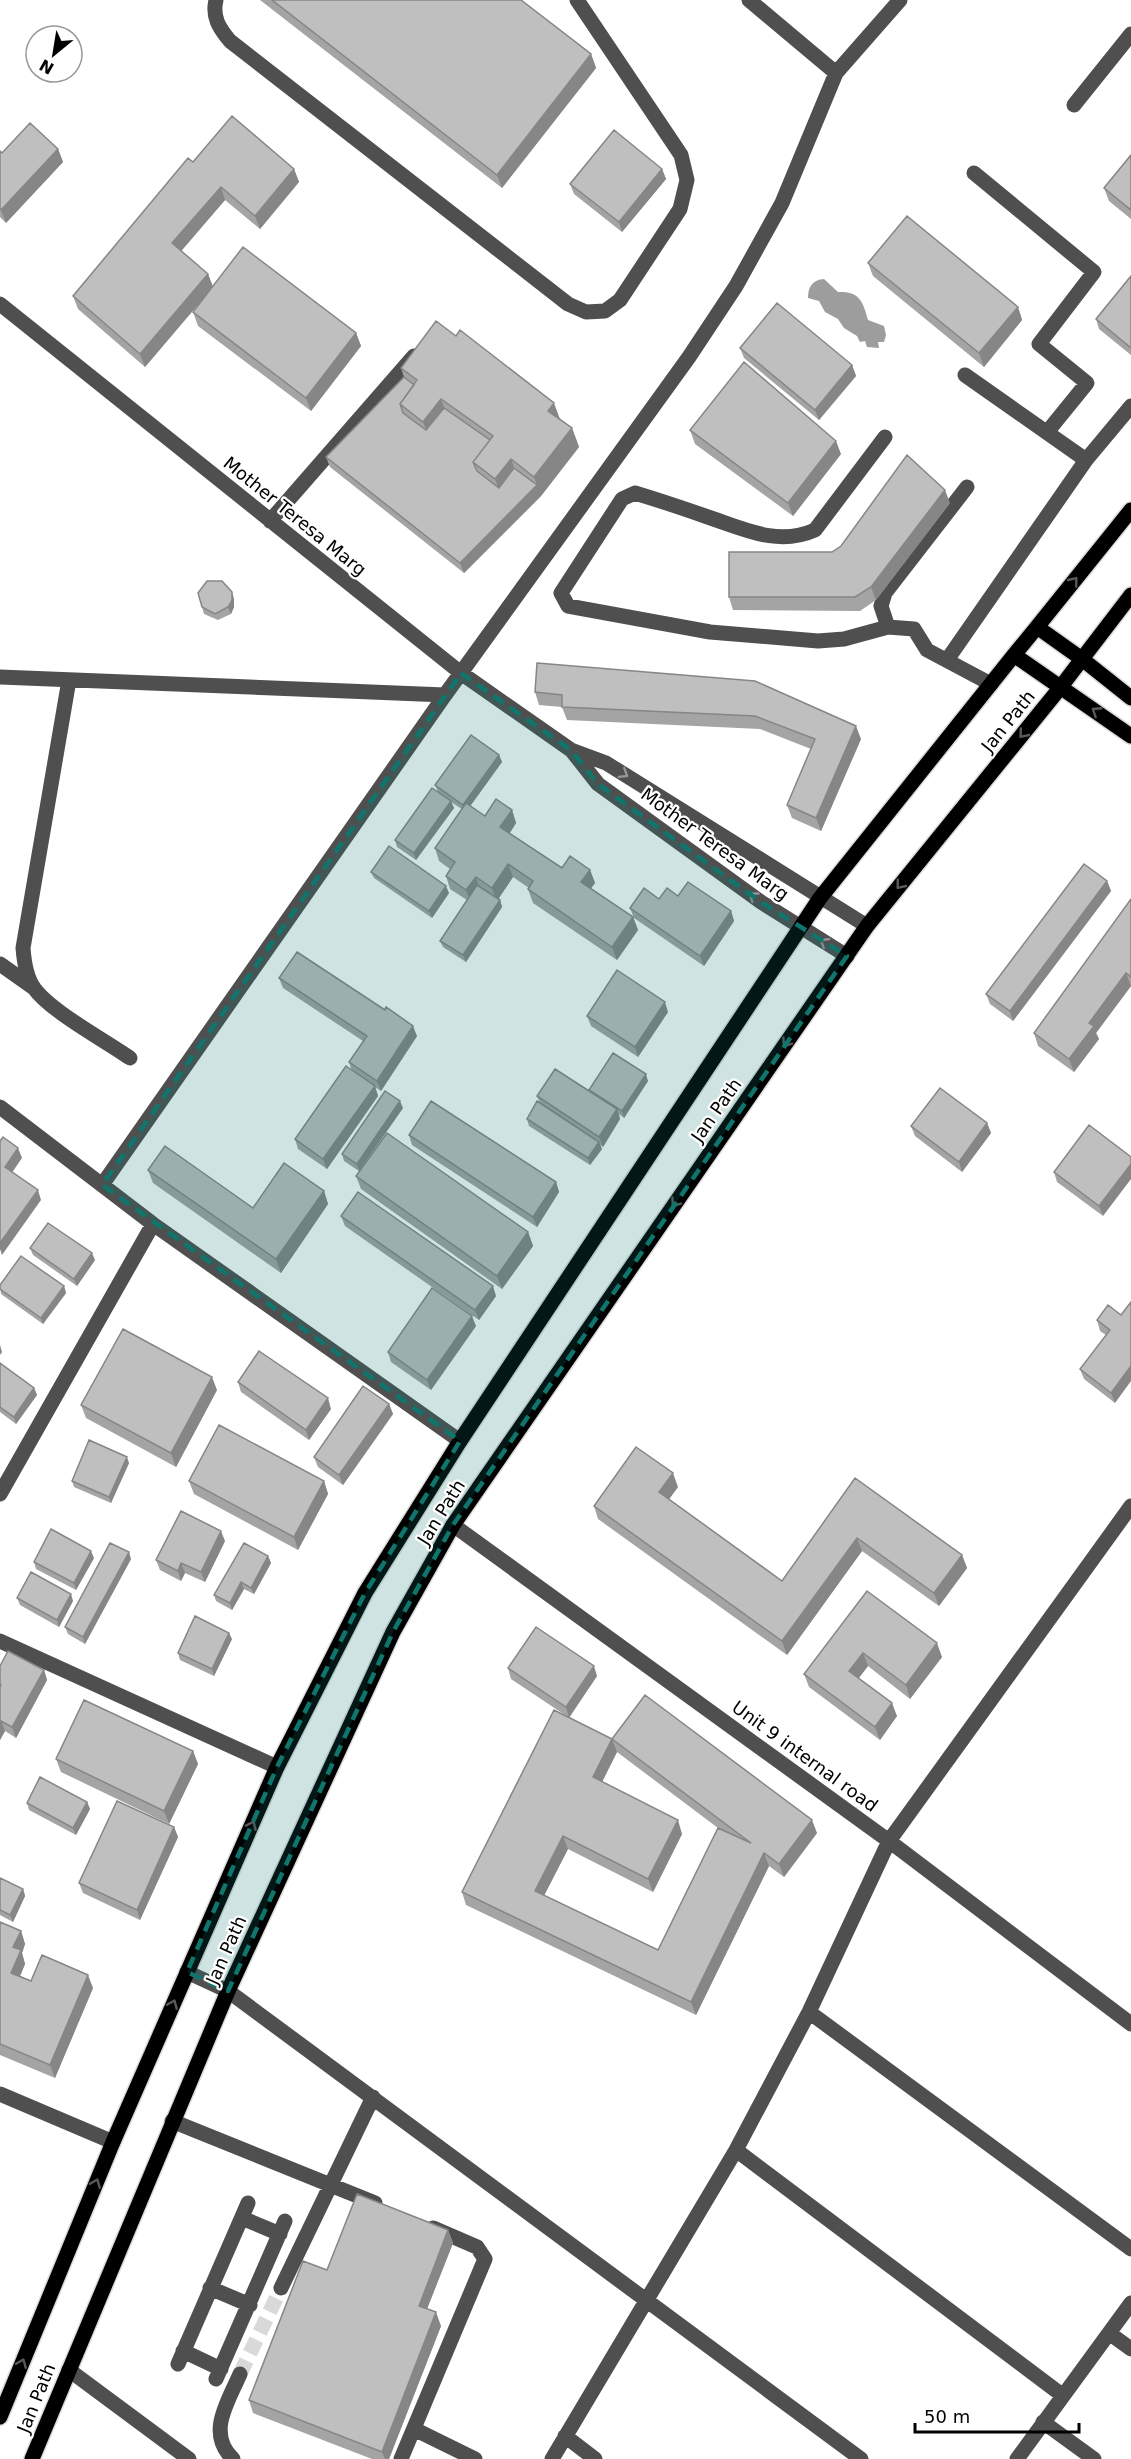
<svg xmlns="http://www.w3.org/2000/svg" width="1131" height="2459" font-family="'DejaVu Sans',sans-serif">
	<rect width="100%" height="100%" fill="#fff"/>
	<path fill="#9d9d9d" d="M824,279L838,292C859,291 863,301 868,320L884,326L886,335L884,342H878L879,348L867,347L865,341L860,342L857,336L844,328L838,319L825,312L819,301L808,298C808,286 813,280 824,279Z"/>
	<g fill="none" stroke-linecap="round" stroke-linejoin="round">
		<path stroke="#d9d9d9" stroke-width="15" stroke-dasharray="15 8" stroke-linecap="butt" d="M240,2374L281,2288"/>
		<defs>
			<path id="major" d="M1131,595L1082,659L1131,698
				M1037,627L1131,510
				M0,2417L113,2142L277,1767L365,1593L460,1441L820,898L1014,655
				M32,2459L228,1991L393,1632L453,1525L867,926L1060,688L1082,659L1037,627L1014,655L1131,736"/>
		</defs>
		<use href="#major" stroke="#dbdbdb" stroke-width="18"/>
		<path stroke="#4f4f4f" stroke-width="15" d="M216,0C212,17 219,28 230,41L568,304L586,312L605,311L620,300L680,209L687,180L681,155L577,0
			M749,0L836,73
			M1074,105L1131,34
			M974,173L1094,272L1039,344L1087,383L1048,431
			M0,304L461,673L571,750L606,763L867,926
			M965,375L1086,460
			M885,437L815,530C777,547 742,528 705,516C682,508 658,500 635,493L622,499L561,593L568,606L710,632L818,641L844,639L888,627L914,629L927,650L991,684
			M270,521L414,356
			M888,627L881,606L885,593L967,487
			M947,660L1086,460L1131,406
			M0,677L445,695L689,357L736,286L782,203L836,73L900,0
			M69,680L23,948C24,961 26,977 34,988C50,1011 106,1041 130,1058
			M572,751L598,784L761,902L847,956
			M0,964L34,988
			M0,1107L153,1224L460,1441
			M102,1185L445,695
			M0,1494L153,1224
			M453,1525L889,1841L1131,2024
			M0,1641L277,1767
			M187,1972L228,1991L861,2459
			M809,2012L1131,2249
			M0,2094L113,2142
			M172,2121L375,2203
			M736,2150L1062,2395
			M242,2218L280,2234
			M210,2288L250,2305
			M281,2288L373,2097
			M1109,2333L1131,2349
			M183,2351L221,2369
			M178,2364L248,2203
			M69,2370L189,2459
			M216,2379L285,2221
			M1043,2422L1094,2459
			M414,2429L475,2459
			M565,2436L595,2459
			M233,2459C206,2433 228,2402 240,2374
			M401,2459L485,2259L477,2247L433,2228
			M552,2459L736,2150L809,2012L889,1841L1131,1506
			M1017,2459L1131,2303"/>
		<use href="#major" stroke="#000" stroke-width="15"/>
	</g>
	<path fill="#a4a4a4" fill-rule="evenodd" d="M260,0H521L591,54L596,68L502,188Z
		M58,149L63,162L6,223L0,217V151L2,153Z
		M1131,155V219L1109,201L1104,188Z
		M193,162L294,169L299,182L260,229L225,200L181,251L208,274L213,287L356,333L361,346L311,411L198,326L193,312L207,294L145,367L78,309L73,296Z
		M662,169L666,179L622,232L574,194L570,184Z
		M868,263L1018,307L1022,320L984,367L873,276Z
		M1131,276V355L1099,329L1096,319Z
		M456,336L572,428L579,447L541,496L464,573L330,467L326,457L404,377L401,368Z
		M740,348L852,365L856,376L819,420L744,358Z
		M690,430L841,454L793,516L695,444Z
		M950,503L876,600L860,611L733,610L729,597L832,552Z
		M234,599V607L231,614L218,620L204,614L202,607Z
		M537,663L861,739L821,831L792,818L787,805L811,749L760,729L567,720L562,707L539,705L535,692Z
		M499,755L502,762L470,806L485,816L512,810L516,823L510,833L562,868L590,870L595,883L591,888L633,917L638,930L617,960L533,903L528,889L529,888L513,877L498,899L500,900L502,907L466,962L443,947L440,941L467,900L450,889L446,876L450,869L439,861L435,848L462,809L451,802L454,808L416,860L397,847L395,840L438,792L435,785Z
		M371,872L449,893L432,918L374,878Z
		M1107,881L1111,891L1013,1021L990,1004L986,994Z
		M678,896L731,911L734,921L704,966L634,918L630,908L659,899Z
		M1131,899V986L1096,1033L1099,1039L1074,1072L1038,1046L1034,1033Z
		M279,978L417,1036L381,1091L375,1087L378,1096L327,1169L298,1149L295,1139L352,1071L349,1062L363,1041L283,988Z
		M668,1012L638,1057L591,1026L587,1016Z
		M648,1081L624,1118L619,1114L620,1119L603,1147L600,1145L602,1149L590,1165L529,1126L527,1119L540,1103L537,1096L590,1091L589,1090Z
		M403,1108L359,1171L344,1161L342,1154Z
		M987,1123L991,1133L962,1172L915,1136L911,1126Z
		M1089,1125L1103,1216L1057,1182L1054,1172Z
		M409,1135L556,1182L559,1192L537,1227L412,1145Z
		M148,1170L253,1208L324,1191L328,1204L281,1273L153,1183Z
		M356,1176L528,1232L533,1246L502,1289L361,1189Z
		M341,1216L496,1296L479,1320L345,1226Z
		M30,1248L95,1260L77,1286L33,1255Z
		M0,1285L64,1286L66,1293L43,1324L1,1294Z
		M1108,1305L1115,1403L1084,1379L1080,1369L1106,1335L1100,1331L1097,1320Z
		M476,1326L431,1390L391,1362L388,1352Z
		M0,1363L34,1388L37,1395L16,1424L0,1412Z
		M238,1382L331,1409L309,1440L241,1392Z
		M217,1390L176,1467L86,1418L81,1405Z
		M389,1404L393,1414L343,1485L318,1467L314,1457Z
		M129,1463L111,1503L74,1487L72,1481Z
		M855,1478L962,1555L967,1568L939,1606L862,1551L787,1655L598,1519L594,1506L678,1487L669,1499L782,1581Z
		M189,1481H324L328,1494L298,1550L194,1494Z
		M225,1541L205,1582L185,1573L181,1581L160,1570L156,1560Z
		M268,1556L271,1563L254,1594L244,1589L232,1610L216,1601L214,1595Z
		M94,1558L76,1590L36,1569L34,1562Z
		M131,1559L85,1644L68,1634L65,1627Z
		M867,1591L942,1657L910,1699L868,1666L859,1678L897,1716L880,1740L809,1687L804,1674Z
		M17,1598L73,1601L59,1627L20,1605Z
		M232,1639L214,1676L180,1660L178,1653Z
		M0,1666L44,1670L47,1680L16,1738L5,1731L0,1740Z
		M508,1668L597,1676L569,1717L612,1739L817,1833L784,1877L769,1866L696,2015L466,1905L462,1892L568,1717L511,1679ZM617,1752L718,1828L658,1950L544,1896L568,1849L653,1892L682,1834L602,1782Z
		M193,1751L198,1764L169,1824L61,1772L56,1759Z
		M87,1802L90,1809L76,1835L29,1810L27,1803Z
		M174,1827L178,1837L140,1920L83,1893L79,1883Z
		M0,1878L23,1889L25,1896L13,1922L0,1915Z
		M0,1922L21,1931L25,1944L22,1953L25,1964L20,1976L31,1981L93,1988L55,2078L0,2055Z
		M448,2230L453,2243L427,2309L441,2326L389,2459H372L253,2413L249,2400L327,2270Z"/>
	<path fill="#868686" d="M591,54L596,68L502,188L497,175Z
		M58,149L63,162L6,223L1,210Z
		M294,169L299,182L260,229L255,216Z
		M662,169L666,179L622,232L619,222Z
		M221,187L225,200L177,256L172,243Z
		M208,274L213,287L145,367L140,354Z
		M1018,307L1022,320L984,367L979,353Z
		M356,333L361,346L311,411L306,398Z
		M852,365L856,376L819,420L815,410Z
		M441,399L448,418L430,440L423,422Z
		M554,403L561,422L548,411Z
		M572,428L579,447L541,496L534,477Z
		M836,441L841,454L793,516L788,503Z
		M511,459L518,478L502,498L495,479Z
		M537,485L541,496L464,573L460,563Z
		M945,490L950,503L876,600L871,587Z
		M232,592L234,599V607L231,614L228,607Z
		M856,726L861,739L821,831L816,818Z
		M499,755L502,762L466,812L463,805Z
		M451,801L454,808L416,860L414,853Z
		M512,810L516,823L505,840L500,827Z
		M508,864L513,877L497,901L492,888Z
		M590,870L595,883L586,895L581,882Z
		M476,877L480,890L471,903L466,890Z
		M1107,881L1111,891L1013,1021L1010,1011Z
		M446,886L449,893L432,918L429,911Z
		M500,900L502,907L466,962L463,955Z
		M731,911L734,921L704,966L700,956Z
		M633,917L638,930L617,960L612,947Z
		M1126,973L1131,986L1096,1033L1099,1039L1074,1072L1069,1059L1089,1023Z
		M665,1002L668,1012L638,1057L635,1047Z
		M413,1026L417,1036L381,1091L377,1081Z
		M646,1074L648,1081L624,1118L622,1111Z
		M375,1086L378,1096L327,1169L323,1159Z
		M400,1101L403,1108L359,1171L357,1164Z
		M617,1109L620,1119L603,1147L599,1137Z
		M987,1123L991,1133L962,1172L959,1162Z
		M599,1142L602,1149L590,1165L588,1158Z
		M18,1148L22,1158L9,1177L5,1167Z
		M1131,1164V1179L1103,1216L1099,1206Z
		M556,1182L559,1192L537,1227L533,1217Z
		M38,1190L41,1200L2,1255L0,1249V1243Z
		M324,1191L328,1204L281,1273L276,1259Z
		M528,1232L533,1246L502,1289L497,1276Z
		M92,1253L95,1260L77,1286L74,1279Z
		M64,1286L66,1293L43,1324L41,1318Z
		M493,1286L496,1296L479,1320L475,1310Z
		M472,1316L476,1326L431,1390L427,1380Z
		M0,1345L2,1352L0,1355Z
		M1131,1366V1381L1115,1403L1111,1393Z
		M212,1377L217,1390L176,1467L171,1453Z
		M34,1388L37,1395L16,1424L14,1417Z
		M328,1398L331,1409L309,1440L306,1430Z
		M389,1404L393,1414L343,1485L339,1475Z
		M127,1457L129,1463L111,1503L109,1497Z
		M673,1473L678,1487L664,1506L659,1492Z
		M324,1481L328,1494L298,1550L294,1537Z
		M221,1531L225,1541L205,1582L201,1572Z
		M857,1538L862,1551L787,1655L782,1641Z
		M91,1551L94,1558L76,1590L74,1583Z
		M129,1552L131,1559L85,1644L83,1637Z
		M962,1555L967,1568L939,1606L934,1593Z
		M268,1556L271,1563L254,1594L251,1588Z
		M181,1563L185,1573L181,1581L178,1571Z
		M241,1582L244,1589L232,1610L230,1603Z
		M71,1594L73,1601L59,1627L57,1620Z
		M229,1633L232,1639L214,1676L212,1669Z
		M937,1643L942,1657L910,1699L906,1685Z
		M863,1653L868,1666L854,1684L849,1671Z
		M594,1666L597,1676L569,1718L566,1707Z
		M44,1670L47,1680L16,1738L12,1727Z
		M892,1703L897,1716L880,1740L875,1727Z
		M1,1721L5,1731L0,1740V1723Z
		M612,1739L617,1752L598,1790L593,1777Z
		M193,1751L198,1764L169,1824L164,1811Z
		M87,1802L90,1809L76,1835L73,1828Z
		M678,1820L682,1834L653,1892L648,1879Z
		M812,1820L817,1833L784,1877L779,1864Z
		M174,1827L178,1837L140,1920L137,1910Z
		M563,1836L568,1849L539,1905L535,1891Z
		M764,1853L769,1866L696,2015L691,2002Z
		M23,1889L25,1896L13,1922L10,1915Z
		M21,1931L25,1944L22,1953L25,1964L16,1986L11,1973L13,1947Z
		M88,1975L93,1988L55,2078L50,2065Z
		M448,2230L453,2243L423,2319L419,2306Z
		M436,2312L441,2326L389,2459H385L382,2452Z"/>
	<path fill="#bfbfbf" stroke="#868686" stroke-width="1.5" fill-rule="evenodd" d="M272,0H521L591,54L497,175Z
		M232,116L294,169L255,216L221,187L172,243L208,274L140,354L73,296L188,158L193,162Z
		M30,123L58,149L1,210L0,208V151L2,153Z
		M614,130L662,169L619,222L570,184Z
		M1131,155V210L1104,188Z
		M907,216L1018,307L979,353L868,263Z
		M243,247L356,333L306,398L193,312Z
		M1131,276V348L1096,319Z
		M777,303L852,365L815,410L740,348Z
		M436,321L456,336L460,330L554,403L548,411L572,428L534,477L511,459L495,479L473,462L493,436L441,399L423,422L400,404L417,380L401,368Z
		M744,362L836,441L788,503L690,430Z
		M404,377L414,385L400,404L403,413L426,430L444,408L490,440L473,462L477,471L499,488L514,468L537,485L460,563L326,457Z
		M907,455L945,490L871,587L855,597H729V552H832L841,546Z
		M207,581H222L232,592V600L228,607L215,614L202,607L198,593Z
		M537,663L755,681L856,726L816,818L787,805L815,739L755,716L562,707V695L535,692Z
		M471,735L499,755L463,805L435,785Z
		M432,788L451,801L414,853L395,840Z
		M496,799L512,810L500,827L562,868L570,856L590,870L581,882L633,917L612,947L528,889L533,881L508,864L492,888L476,877L466,890L446,876L455,862L435,848L466,803L485,816Z
		M389,846L446,886L429,911L371,872Z
		M1084,864L1107,881L1010,1011L986,994Z
		M688,882L731,911L700,956L630,908L644,888L659,899L667,888L678,896Z
		M477,885L500,900L463,955L440,941Z
		M1131,899V977L1126,973L1089,1023L1094,1026L1069,1059L1034,1033Z
		M297,952L385,1010L386,1007L413,1026L377,1081L349,1062L367,1036L279,978Z
		M617,970L665,1002L635,1047L587,1016Z
		M613,1053L646,1074L622,1111L589,1090Z
		M346,1066L375,1086L323,1159L295,1139Z
		M555,1069L617,1109L599,1137L537,1096Z
		M940,1088L987,1123L959,1162L911,1126Z
		M385,1091L400,1101L357,1164L342,1154Z
		M431,1101L556,1182L533,1217L409,1135Z
		M537,1101L599,1142L588,1158L527,1119Z
		M1089,1125L1131,1157V1164L1099,1206L1054,1172Z
		M387,1133L528,1232L497,1276L356,1176Z
		M3,1137L18,1148L5,1167L38,1190L0,1243V1141Z
		M165,1146L253,1208L284,1163L324,1191L276,1259L148,1170Z
		M358,1192L493,1286L475,1310L341,1216Z
		M48,1223L92,1253L74,1279L30,1248Z
		M21,1256L64,1286L41,1318L0,1289V1285Z
		M432,1288L472,1316L427,1380L388,1352Z
		M1131,1302V1366L1111,1393L1080,1369L1110,1330L1097,1320L1108,1305L1121,1315Z
		M123,1329L212,1377L171,1453L81,1405Z
		M259,1351L328,1398L306,1430L238,1382Z
		M0,1363L34,1388L14,1417L0,1407Z
		M363,1386L389,1404L339,1475L314,1457Z
		M219,1425L324,1481L294,1537L189,1481Z
		M89,1440L127,1457L109,1497L72,1481Z
		M636,1447L673,1473L659,1492L782,1581L855,1478L962,1555L934,1593L857,1538L782,1641L594,1506Z
		M181,1511L221,1531L201,1572L181,1563L178,1571L156,1560Z
		M51,1529L91,1551L74,1583L34,1562Z
		M110,1543L129,1552L83,1637L65,1627Z
		M244,1543L268,1556L251,1588L241,1582L230,1603L214,1595Z
		M31,1572L71,1594L57,1620L17,1598Z
		M867,1591L937,1643L906,1685L863,1653L849,1671L892,1703L875,1727L804,1674Z
		M195,1616L229,1633L212,1669L178,1653Z
		M536,1627L594,1666L566,1707L508,1668Z
		M8,1651L44,1670L12,1727L1,1721L0,1723V1687L1,1685L0,1684V1666Z
		M645,1695L812,1820L779,1864L764,1853L691,2002L462,1892L554,1710L612,1739ZM612,1739L751,1843L718,1828L658,1950L535,1891L563,1836L648,1879L678,1820L593,1777Z
		M84,1700L193,1751L164,1811L56,1759Z
		M40,1777L87,1802L73,1828L27,1803Z
		M117,1801L174,1827L137,1910L79,1883Z
		M0,1878L23,1889L10,1915L0,1910Z
		M0,1922L21,1931L13,1947L21,1950L11,1973L31,1981L42,1955L88,1975L50,2065L0,2044Z
		M357,2194L448,2230L419,2306L436,2312L382,2452L249,2400L303,2261L327,2270Z"/>
	<defs><path id="oneway-chevron" d="M-2-3.5L2.5 0L-2 3.5" fill="none" stroke-width="1.6" stroke-linecap="round" stroke-linejoin="round" transform="scale(1.5)"/></defs>
	<g stroke="#595959">
		<use href="#oneway-chevron" transform="translate(1074 581) rotate(-51)"/>
		<use href="#oneway-chevron" transform="translate(1096 711) rotate(-147)"/>
		<use href="#oneway-chevron" transform="translate(1023 734) rotate(129)"/>
		<use href="#oneway-chevron" transform="translate(900 885) rotate(129)"/>
		<use href="#oneway-chevron" transform="translate(786 1043) rotate(125)"/>
		<use href="#oneway-chevron" transform="translate(675 1203) rotate(125)"/>
		<use href="#oneway-chevron" transform="translate(252 1825) rotate(-66)"/>
		<use href="#oneway-chevron" transform="translate(173 2004) rotate(-67)"/>
		<use href="#oneway-chevron" transform="translate(96 2183) rotate(-68)"/>
		<use href="#oneway-chevron" transform="translate(22 2363) rotate(-68)"/>
	</g>
	<g stroke="#959595">
		<use href="#oneway-chevron" transform="translate(624 774) rotate(32)"/>
		<use href="#oneway-chevron" transform="translate(753 896) rotate(-144)"/>
		<use href="#oneway-chevron" transform="translate(824 942) rotate(-148)"/>
	</g>
	<path fill="#0f766e" fill-opacity="0.2" stroke="#0f766e" stroke-width="4.5" stroke-dasharray="12 8" stroke-linejoin="round" d="M461,673L571,750L598,784L761,902L847,956L453,1525L393,1632L228,1991L187,1972L277,1767L365,1593L460,1441L102,1185Z"/>
	<g text-anchor="middle" dominant-baseline="central" stroke-width="4.5" stroke-linejoin="round" paint-order="stroke">
		<g font-size="18" fill="#000" stroke="#fff">
			<text transform="translate(295 516) rotate(39)">Mother Teresa Marg</text>
			<text transform="translate(1008 721) rotate(-51)">Jan Path</text>
			<text transform="translate(715 844) rotate(36)">Mother Teresa Marg</text>
			<text transform="translate(716 1110) rotate(-55)">Jan Path</text>
			<text transform="translate(441 1512) rotate(-58)">Jan Path</text>
			<text transform="translate(805 1756) rotate(36)">Unit 9 internal road</text>
			<text transform="translate(226 1950) rotate(-66)">Jan Path</text>
			<text transform="translate(36 2398) rotate(-68)">Jan Path</text>
		</g>
	</g>
	<g transform="translate(54 54) rotate(210)"><circle r="28" fill="#ffffff" stroke="#999999" stroke-width="1.5"/>
	<path d="M0-4.5L10 22L0 15L-10 22Z" fill="#000000"/>
	<text y="-9" font-size="16" font-weight="bold" text-anchor="middle" fill="#000000">N</text>
	</g>
	<path d="M915 2423v9h164v-9" fill="none" stroke="#000000" stroke-width="3"/>
	<text x="924" y="2423" font-size="18" fill="#000000" stroke="#ffffff" stroke-width="4.5" paint-order="stroke">50 m</text>
</svg>
